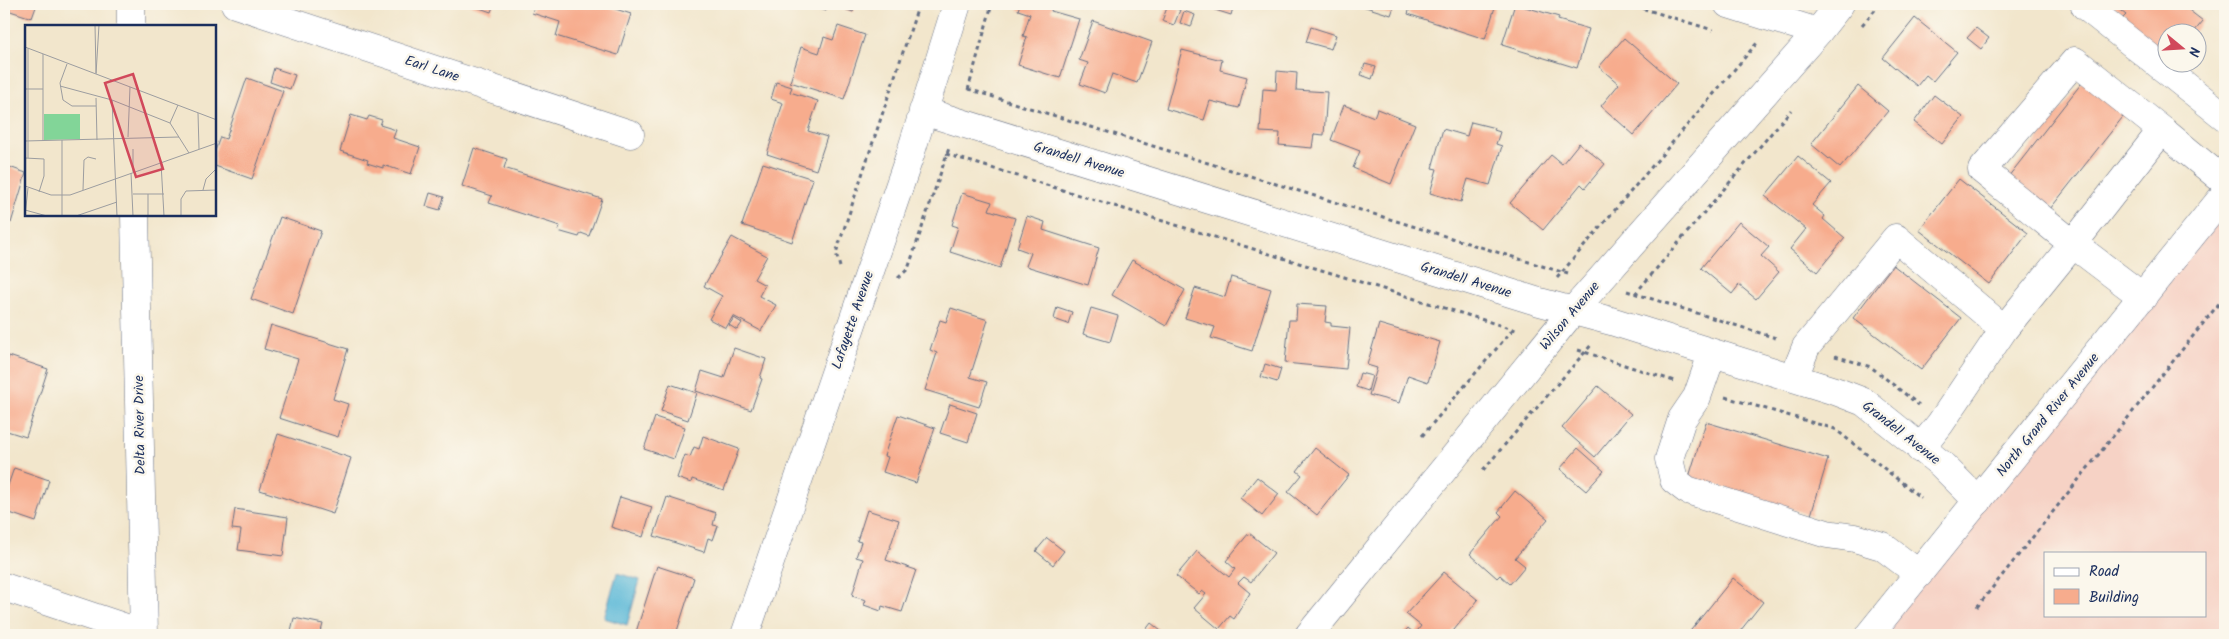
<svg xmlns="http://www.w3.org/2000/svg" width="2229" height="639" font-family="Kalam,sans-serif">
	<rect width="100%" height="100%" fill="#fbf7ec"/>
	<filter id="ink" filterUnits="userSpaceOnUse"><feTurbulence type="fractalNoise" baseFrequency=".02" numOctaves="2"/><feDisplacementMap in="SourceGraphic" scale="10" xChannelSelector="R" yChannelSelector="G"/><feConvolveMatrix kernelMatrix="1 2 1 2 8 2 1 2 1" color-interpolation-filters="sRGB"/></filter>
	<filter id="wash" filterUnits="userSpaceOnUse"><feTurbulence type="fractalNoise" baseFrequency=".0096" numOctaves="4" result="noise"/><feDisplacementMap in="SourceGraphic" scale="20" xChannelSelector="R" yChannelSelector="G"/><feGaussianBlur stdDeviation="1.12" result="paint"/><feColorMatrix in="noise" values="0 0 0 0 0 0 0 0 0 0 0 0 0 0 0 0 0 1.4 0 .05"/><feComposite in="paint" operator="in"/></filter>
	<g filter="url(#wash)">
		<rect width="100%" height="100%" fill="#f2e6cc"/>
		<path fill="#f6d2c5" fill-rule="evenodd" d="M2225,195V635H1873ZM2045,553H2205V615H2045Z"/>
		<path fill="#59b7d7" stroke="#3a739a" d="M617,573L640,580L627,625L604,618Z"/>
		<g id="blocks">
			<path fill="#f7ac8d" d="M4,4H37L32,18L4,9Z
				M468,4H494L491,12Z
				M535,4H600L631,14L618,55L556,36L560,22L532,13Z
				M816,4H828L826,11L815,7Z
				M830,4H856L853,12Z
				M1020,4H1053L1051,11L1079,19L1060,78L1018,65L1027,37L1023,36L1030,14L1018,10Z
				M1196,4H1234L1231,15Z
				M1356,4H1395L1391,15Z
				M1411,4H1496L1485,39L1408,14Z
				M1515,4L1559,17L1558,20L1589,29L1577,68L1502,45Z
				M2112,4H2181L2203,21L2194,32H2166V56L2121,20L2126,15Z
				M1168,5L1180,10L1174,25L1162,21Z
				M1184,11L1195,15L1191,27L1180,23Z
				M1915,18L1957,52L1933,81L1926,75L1917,86L1883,58Z
				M1093,21L1152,42L1137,83L1112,74L1105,93L1080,84L1088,63L1079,60Z
				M838,26L865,35L844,99L790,82L801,47L819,53L824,37L833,40Z
				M1311,27L1336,35L1331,49L1306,42Z
				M1976,28L1989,38L1981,49L1967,38Z
				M1624,38L1677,84L1634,135L1601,106L1619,84L1599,67Z
				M1182,50L1222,60L1220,70L1247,77L1239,108L1210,101L1204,120L1166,109Z
				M1365,64L1376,67L1372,79L1361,75Z
				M274,68L295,75L290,89L270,82Z
				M1277,71L1297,73L1296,90L1327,92L1324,135L1314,134L1312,148L1279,145L1280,133L1260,132L1263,89L1276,90Z
				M2088,75L2130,108L2050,209L2008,177Z
				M247,78L283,91L252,179L215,166V151L220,137L226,139Z
				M776,82L792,87L790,92L818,101L808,131L827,137L816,170L767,154L783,103L771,99Z
				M1858,86L1888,111L1840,168L1811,144Z
				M1934,95L1963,117L1942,144L1914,122Z
				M1344,105L1374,117L1377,109L1415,124L1391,184L1353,168L1360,151L1331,140Z
				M351,115L367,120L369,116L382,120L380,125L396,130L393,138L420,147L411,174L383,165V168L367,163L368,160L340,151Z
				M1471,122L1495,128L1494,130L1500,132L1496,144L1502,146L1490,185L1468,179L1461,202L1430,193L1437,169L1432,168L1443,129L1467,136Z
				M1579,143L1605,164L1585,188L1581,184L1543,230L1510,203L1551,155L1562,164Z
				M474,148L507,159L504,168L602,199L589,236L581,233L579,237L558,231L560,226L489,203L492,196L462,186Z
				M1798,156L1831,183L1812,205L1825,216L1823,219L1845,238L1817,272L1790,249L1806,229L1765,196Z
				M763,163L813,179L792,242L742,225Z
				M4,165L26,173L11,223L4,221Z
				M1959,179L2028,233L1989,284L1919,230Z
				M430,193L444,197L440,210L426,206Z
				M962,193L992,202L989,210L1015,218L1000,268L950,252L958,227L952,225Z
				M1027,216L1045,222L1043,230L1099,248L1088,285L1026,266L1031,253L1017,248Z
				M280,217L321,231L293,314L251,299Z
				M1739,222L1769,247L1761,256L1779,272L1756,299L1739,285L1732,294L1701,268Z
				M732,237L767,256L754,279L765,285L759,296L776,305L761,331L733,316L726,328L709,319L722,296L704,286Z
				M1132,260L1185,290L1166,326L1112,295Z
				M1893,265L1961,318L1921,370L1853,318Z
				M1231,277L1271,289L1252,351L1211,338L1215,327L1185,318L1195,288L1225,297Z
				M1297,304L1327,306L1325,322L1331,323V326L1350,328L1346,369L1285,363L1289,320H1296Z
				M1057,307L1072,312L1068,324L1054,319Z
				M951,308L988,320L970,377L987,382L979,407L925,390L937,353L930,350L940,320L946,322Z
				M1091,308L1118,316L1110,342L1083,334Z
				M734,318L742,323L737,330L729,325Z
				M1379,324L1440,342L1428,382L1408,375L1399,403L1369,395L1377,368L1367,365Z
				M271,325L348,349L333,399L348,404L338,437L279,418L298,359L264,349Z
				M734,348L766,359L760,378L762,379L751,410L696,391L702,371L724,378Z
				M9,356L48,369L26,437L4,430V371Z
				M1265,364L1281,369L1277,382L1261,377Z
				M1360,373L1372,376L1368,391L1356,387Z
				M670,384L697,393L688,420L661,411Z
				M1598,386L1631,414L1595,457L1562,428Z
				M950,404L977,413L968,442L940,433Z
				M898,415L935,428L916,483L883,472L888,457L884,456Z
				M655,417L685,427L674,459L644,449Z
				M1706,422L1828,459L1811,515L1689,477Z
				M278,434L351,458L333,514L260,490Z
				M703,436L739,449L724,490L692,479L691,483L677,478L685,455L690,457L694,447L699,449Z
				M1315,448L1349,475L1317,515L1288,492L1302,475L1297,471Z
				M1578,448L1604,471L1586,491L1560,469Z
				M14,468L49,480L36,522L4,511V487L7,488Z
				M1257,477L1279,494L1262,516L1240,498Z
				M1515,491L1548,519L1515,558L1525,566L1510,584L1500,575L1497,578L1470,554L1502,516L1498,512Z
				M620,497L652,507L643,537L611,527Z
				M667,497L716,513L713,525L718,526L713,540L708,538L704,552L654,536Z
				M235,509L288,517L283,556L238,550L241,530L232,529Z
				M867,510L899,520L886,560L916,570L902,612L882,606L881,611L864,605L866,600L852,596L863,559L856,557L861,542L857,541Z
				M1249,533L1274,553L1251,582L1244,577L1238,583L1250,593L1234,619L1230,616L1219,629L1194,608L1206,594L1202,591L1199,594L1176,576L1197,551L1229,577L1235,569L1226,561Z
				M1047,538L1064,551L1053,565L1036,551Z
				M657,566L694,578L677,631L673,630L672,635H635Z
				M1444,572L1478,600L1450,635H1402L1408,628L1415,634L1421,626L1406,614Z
				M1733,578L1763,602L1737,635H1687Z
				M294,618L323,624L320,635H290Z
				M1151,623L1166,635H1142Z"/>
		</g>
	</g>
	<g filter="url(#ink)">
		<use href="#blocks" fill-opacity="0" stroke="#666f84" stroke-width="1"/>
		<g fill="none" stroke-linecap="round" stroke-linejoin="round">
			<defs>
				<path id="minor" d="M131,4V26
					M235,4L630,134
					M1728,4L1818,32
					M2085,6L2225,117
					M923,111L1536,301L1611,321L1838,392L1864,402L1941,464L1978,501
					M2162,130L2075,61L1982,170L2073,244L2162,130L2225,182
					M135,215L144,635
					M2004,329L2073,244L2143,297
					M1712,354L1697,397L1682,419L1669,459L1674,480L1687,490L1827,534L1855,538L1882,546L1919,574
					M1794,377L1806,347L1896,238L2004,329L1940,424L1920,449
					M4,587L144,634
					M745,635L910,155L957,4
					M1309,635L1572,312L1818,32L1840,4"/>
				<path id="major" d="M1869,635L2225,194"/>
			</defs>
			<use href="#minor" stroke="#666f84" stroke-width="29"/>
			<use href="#major" stroke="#666f84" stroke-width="29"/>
			<path stroke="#666f84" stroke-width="3" stroke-dasharray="4 4" stroke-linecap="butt" d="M1628,4L1713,30
				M1862,25L1880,4
				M968,89L1568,274
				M968,90L992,4
				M946,154L1519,331
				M840,267L836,253L919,4
				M898,278L908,269L949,148
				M1557,278L1757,43
				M1627,291L1779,339
				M1635,294L1791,110
				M1578,350L1674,381
				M1835,356L1871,367L1919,405
				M1725,397L1835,429L1921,498
				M1422,436L1514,328
				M1483,470L1592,344
				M1977,607L2225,296"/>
			<use href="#minor" stroke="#fff" stroke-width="28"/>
			<use href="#major" stroke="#fff" stroke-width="28"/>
		</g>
	</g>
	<g text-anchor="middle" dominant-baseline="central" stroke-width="5" stroke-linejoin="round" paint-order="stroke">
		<g font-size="14" fill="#1b2f5e" stroke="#fbf7ec">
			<text transform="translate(432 69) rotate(18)">Earl Lane</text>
			<text transform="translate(1079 160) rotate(17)">Grandell Avenue</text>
			<text transform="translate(1466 280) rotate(17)">Grandell Avenue</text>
			<text transform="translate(1570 316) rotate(-50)">Wilson Avenue</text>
			<text transform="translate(853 320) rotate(-71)">Lafayette Avenue</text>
			<text transform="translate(2048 415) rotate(-51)">North Grand River Avenue</text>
			<text transform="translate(140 425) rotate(-91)">Delta River Drive</text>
			<text transform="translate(1901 433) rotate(38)">Grandell Avenue</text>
		</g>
	</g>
	<g transform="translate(25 25)">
		<rect width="191" height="191" fill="#f2e6cc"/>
		<path d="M19,89H55V114L19,115Z" fill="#82d598"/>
		<path fill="none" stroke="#9c9da0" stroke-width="1" d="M70,0L71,48M0,22L192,95M18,29V116M42,39L35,58L38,75L47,81H71M71,49L74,0M35,61L87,75L145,98M0,64H18M71,73L72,115M87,75L92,191M173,88L174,124M145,98L164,128M145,98L153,80M103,112L105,62M37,115V191M0,116L154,112M108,124V147M0,133L19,134V151L14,167M3,133V23M136,138L139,191M106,148L108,191M0,161L26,170H45L192,118M58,165L59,135L63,132L71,134M178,165L181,154L192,143M108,169H139M0,185L22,191M0,191L3,163M51,191L92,177M123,191V169M156,191V174L161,166L192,165"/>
		<path fill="#d1495b" fill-opacity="0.15" stroke="#d1495b" stroke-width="2.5" d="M108,49L138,144L111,152L80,58Z"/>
		<rect width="191" height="191" fill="none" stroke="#1b2f5e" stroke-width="2.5"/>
	</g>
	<rect width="2229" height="639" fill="none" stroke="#fbf7ec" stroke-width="20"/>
	<rect x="2044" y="552" width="162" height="65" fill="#fbf7ec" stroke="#a1a7b3"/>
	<rect x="2054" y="568" width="25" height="8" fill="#ffffff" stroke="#a1a7b3"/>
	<text x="2089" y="576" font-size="15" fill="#1b2f5e">Road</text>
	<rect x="2054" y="589" width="25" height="15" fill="#f7ac8d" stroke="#a1a7b3"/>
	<text x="2089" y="602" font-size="15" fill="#1b2f5e">Building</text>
	<g transform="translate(2182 48) rotate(108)"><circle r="24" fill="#fbf7ec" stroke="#a1a7b3"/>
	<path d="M0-4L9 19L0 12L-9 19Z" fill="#d1495b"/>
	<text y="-8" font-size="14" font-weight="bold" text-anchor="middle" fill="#1b2f5e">N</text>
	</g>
</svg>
